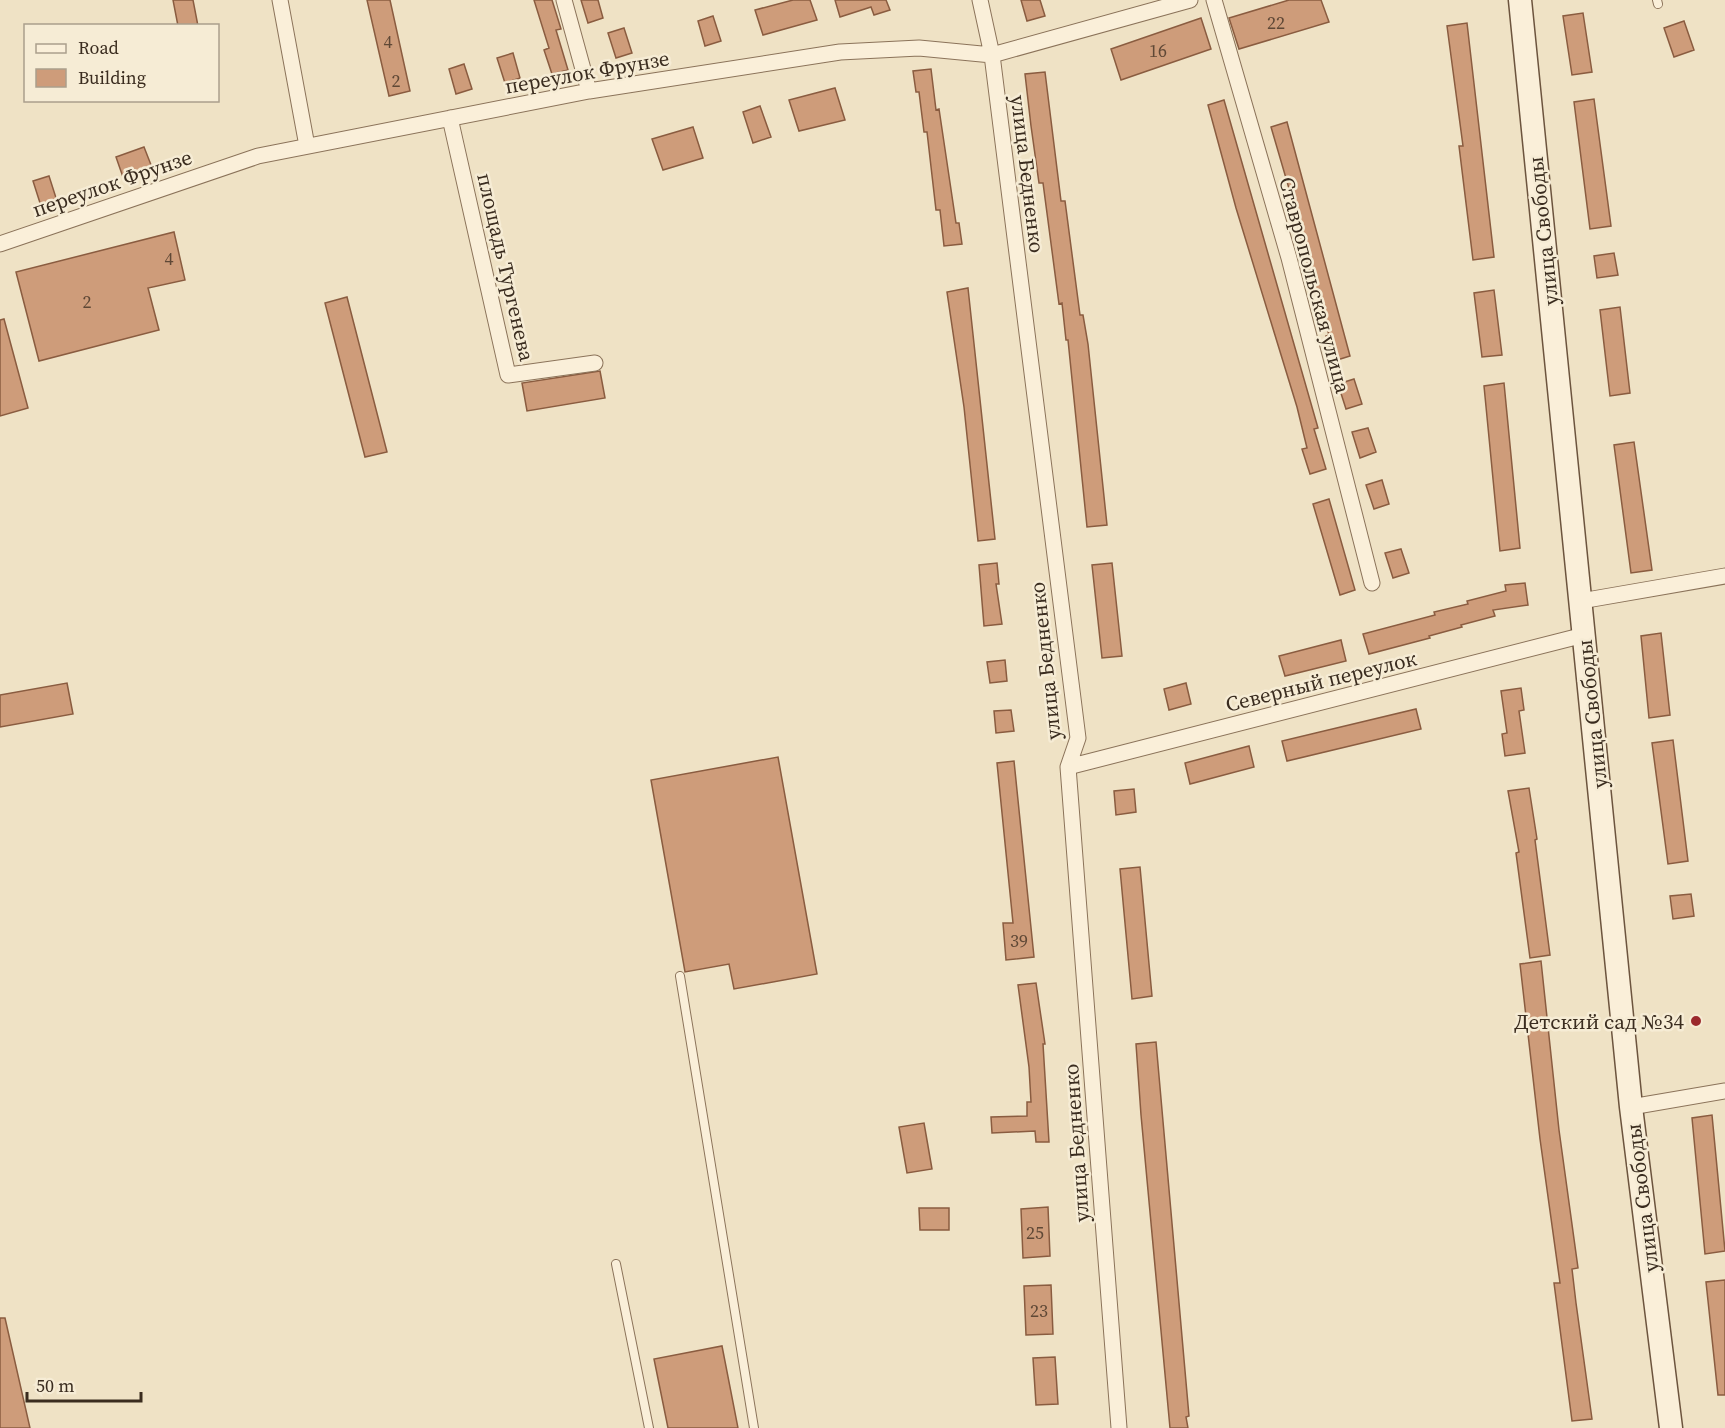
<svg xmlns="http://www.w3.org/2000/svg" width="1725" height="1428" font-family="'Source Serif 4',serif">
	<rect width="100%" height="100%" fill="#efe2c5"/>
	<path fill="#ce9c7a" stroke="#8a5c40" stroke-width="1.5" d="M173,0H193L198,26H178Z
		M367,0H390L410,91L389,96Z
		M534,0H552L561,29L556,30L568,70L552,74L544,50L549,48Z
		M581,0H598L603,18L588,23Z
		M793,0H810L817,20L763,35L755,10Z
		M835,0H886L890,10L874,15L871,7L840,17Z
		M1021,0H1040L1045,16L1027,21Z
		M1289,0H1321L1329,22L1239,49L1229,18Z
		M1583,13L1592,72L1572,75L1563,16Z
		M713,16L721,41L705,46L698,21Z
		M1201,18L1211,49L1121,80L1111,49Z
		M1684,21L1694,50L1674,57L1664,28Z
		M1467,23L1494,257L1473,260L1459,146H1463L1447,26Z
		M624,28L632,53L616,58L608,33Z
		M513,53L520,78L505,83L497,58Z
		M464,64L472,89L456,94L449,69Z
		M931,69L936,110L939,109L956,223H959L962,244L944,246L940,210H936L927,132H924L919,92H916L913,71Z
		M1045,72L1061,201H1065L1080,315H1083L1088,344L1107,525L1087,527L1068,340H1066L1062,303L1059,304L1043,183H1039L1031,126L1025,74Z
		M835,88L845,120L799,131L789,100Z
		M1594,99L1611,226L1590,229L1574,102Z
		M1224,100L1318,428L1314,429L1326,469L1310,474L1302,449L1307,448L1297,407L1236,208L1208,105Z
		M760,106L771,137L753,143L743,112Z
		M1287,122L1350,356L1334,361L1326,336L1329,335L1307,262L1298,227L1300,226L1271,127Z
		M693,127L703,158L663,170L652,139Z
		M144,147L153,170L124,180L116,157Z
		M49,176L57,201L41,206L33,181Z
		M174,232L185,280L148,288L159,330L39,361L16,272Z
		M1614,253L1618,275L1597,278L1594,256Z
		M968,288L995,539L978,541L964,407L947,292Z
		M1494,290L1502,355L1482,357L1474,293Z
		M347,297L387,452L365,457L325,303Z
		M1620,307L1630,393L1610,396L1600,310Z
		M4,319L28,408L0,416V320Z
		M600,371L605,398L527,411L522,383Z
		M1354,379L1362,404L1346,409L1338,384Z
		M1504,383L1520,548L1500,551L1484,386Z
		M1368,428L1376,452L1360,458L1352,432Z
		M1634,442L1652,570L1631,573L1614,445Z
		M1382,480L1389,504L1374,509L1366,485Z
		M1329,499L1355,590L1340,595L1313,504Z
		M1401,549L1409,573L1393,578L1385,553Z
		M997,563L999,584H996L1002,624L984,626L979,565Z
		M1112,563L1122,656L1102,658L1092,565Z
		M1525,583L1528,605L1493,610L1495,616L1461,625L1462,627L1429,636L1430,638L1369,654L1363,634L1435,615L1434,612L1468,604L1467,601L1506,591L1505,585Z
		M1661,633L1670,715L1649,718L1641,636Z
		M1341,640L1346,661L1285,676L1279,656Z
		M1005,660L1007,681L990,683L987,662Z
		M67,683L73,714L0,727V695Z
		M1186,683L1191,704L1169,710L1164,689Z
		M1521,688L1524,710L1519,711L1525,753L1505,756L1502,734L1507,733L1501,691Z
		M1416,709L1421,729L1287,761L1282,741Z
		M1011,710L1014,731L996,733L994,711Z
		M1673,740L1688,861L1668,864L1652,743Z
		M1249,746L1254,767L1190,784L1185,763Z
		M778,757L817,974L734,989L729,964L685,972L651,780Z
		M1014,761L1034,957L1006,960L1003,923H1013L997,763Z
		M1529,788L1537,839L1535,840L1550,955L1530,958L1516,853L1519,852L1508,791Z
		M1134,789L1136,812L1116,815L1114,791Z
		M1140,867L1152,996L1132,999L1120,869Z
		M1691,894L1694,916L1673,919L1670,896Z
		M1541,961L1559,1130L1578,1268L1572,1269L1576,1303L1592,1419L1572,1421L1554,1283H1560L1540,1139L1520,964Z
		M1036,983L1045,1044H1043L1049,1142H1036L1035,1131L992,1133L991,1117L1027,1116V1102H1031L1029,1067L1018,985Z
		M1156,1042L1189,1416L1186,1417L1188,1428H1170L1141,1115L1136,1044Z
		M1712,1115L1725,1251L1705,1254L1692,1118Z
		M924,1123L932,1169L907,1173L899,1127Z
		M1048,1207L1050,1256L1023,1258L1021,1209Z
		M919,1208H949V1230H920Z
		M1725,1280V1395H1718L1706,1282Z
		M1051,1285L1053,1334L1026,1335L1024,1286Z
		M0,1318H5L30,1428H0Z
		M722,1346L738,1428H668L654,1359Z
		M1055,1357L1058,1404L1036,1405L1033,1358Z"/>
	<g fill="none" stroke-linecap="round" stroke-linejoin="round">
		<defs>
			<path id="lane" d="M1657,0L1658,4
				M680,976L754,1428
				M616,1264L649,1428"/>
			<path id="street" d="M280,0L307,146
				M564,0L589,91
				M980,0L992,55L1078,738L1068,767L1119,1428
				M1214,0L1289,258L1372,583
				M450,118L508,375L595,363
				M0,244L258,156L589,91L840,52L919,48L992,55L1190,0
				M1581,601L1725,576
				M1068,767L1584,635
				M1631,1107L1725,1091"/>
			<path id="secondary" d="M1520,0L1631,1107L1671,1428"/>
		</defs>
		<use href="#lane" stroke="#8b735a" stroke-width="10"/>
		<use href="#street" stroke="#8b735a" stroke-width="17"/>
		<use href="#secondary" stroke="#6c543e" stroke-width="25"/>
		<use href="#lane" stroke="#faefd9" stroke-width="8"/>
		<use href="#street" stroke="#faefd9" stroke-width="15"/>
		<use href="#secondary" stroke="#faefd9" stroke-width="22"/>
	</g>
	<circle fill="#9b292c" stroke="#f6ecd5" stroke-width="2" cx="1696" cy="1021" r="6"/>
	<g text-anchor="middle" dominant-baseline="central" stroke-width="5" stroke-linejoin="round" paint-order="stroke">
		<g font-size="18" fill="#5f4836">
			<text x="1276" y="22">22</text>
			<text x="388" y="41">4</text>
			<text x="1158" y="50">16</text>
			<text x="396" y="80">2</text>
			<text x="169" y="258">4</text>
			<text x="87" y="301">2</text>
			<text x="1019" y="940">39</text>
			<text x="1035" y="1232">25</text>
			<text x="1039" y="1310">23</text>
		</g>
		<g font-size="21" fill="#3a2c1f" stroke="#f6ecd5">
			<text transform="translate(587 72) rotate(-10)">переулок Фрунзе</text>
			<text transform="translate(1028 174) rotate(83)">улица Бедненко</text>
			<text transform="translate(112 183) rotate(-19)">переулок Фрунзе</text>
			<text transform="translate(1543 231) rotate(-96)">улица Свободы</text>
			<text transform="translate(506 267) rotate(77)">площадь Тургенева</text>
			<text transform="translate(1315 285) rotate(75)">Ставропольская улица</text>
			<text transform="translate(1045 661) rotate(-96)">улица Бедненко</text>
			<text transform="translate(1321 681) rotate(-14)">Северный переулок</text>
			<text transform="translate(1592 714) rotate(-96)">улица Свободы</text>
			<text transform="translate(1076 1143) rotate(-94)">улица Бедненко</text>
			<text transform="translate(1642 1198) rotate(-97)">улица Свободы</text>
		</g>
		<g font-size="21" fill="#3a2c1f" stroke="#f6ecd5" text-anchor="end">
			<text x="1684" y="1021">Детский сад №34</text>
		</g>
	</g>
	<rect x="24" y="24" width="195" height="78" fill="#f6ecd5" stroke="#ab9f8c" stroke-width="1.5"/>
	<rect x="36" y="44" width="30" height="9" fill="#faefd9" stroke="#ab9f8c" stroke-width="1.5"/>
	<text x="78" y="54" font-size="18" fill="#3a2c1f">Road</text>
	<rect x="36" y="69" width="30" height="18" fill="#ce9c7a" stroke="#ab9f8c" stroke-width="1.5"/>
	<text x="78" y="84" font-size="18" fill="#3a2c1f">Building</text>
	<path d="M27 1392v9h114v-9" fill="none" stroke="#3a2c1f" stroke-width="3"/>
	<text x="36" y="1392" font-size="18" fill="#3a2c1f" stroke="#f6ecd5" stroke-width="4.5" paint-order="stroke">50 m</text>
</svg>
